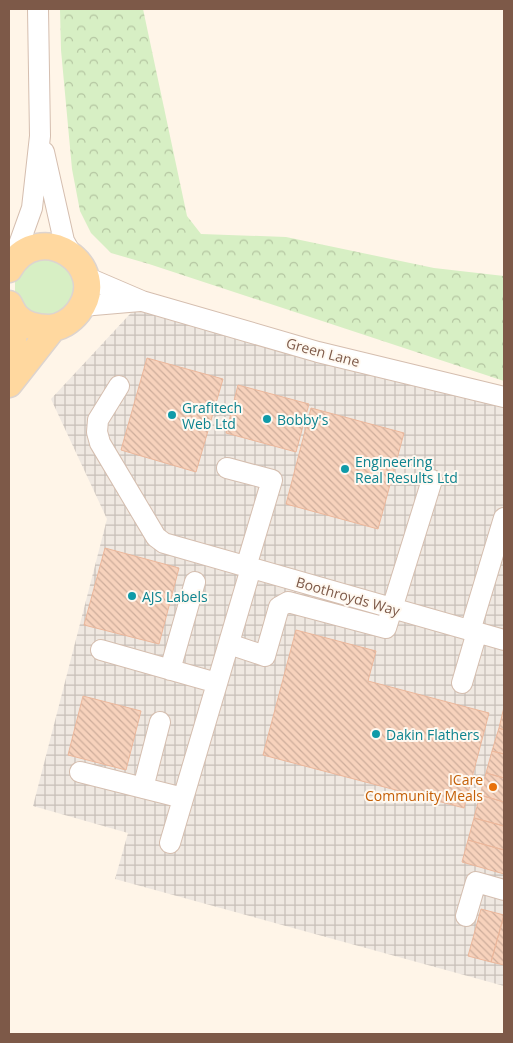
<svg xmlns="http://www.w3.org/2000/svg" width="513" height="1043" font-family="'Open Sans',sans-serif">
	<defs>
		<pattern id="industrial-grid" width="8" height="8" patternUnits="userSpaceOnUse" patternTransform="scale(1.25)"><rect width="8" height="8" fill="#efe8e1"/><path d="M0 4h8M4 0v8" fill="none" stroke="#c7bfb8"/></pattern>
		<pattern id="forest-crowns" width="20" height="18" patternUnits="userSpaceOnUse" patternTransform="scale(1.25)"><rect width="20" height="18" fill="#d7efc4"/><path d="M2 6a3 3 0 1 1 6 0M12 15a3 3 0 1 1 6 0" fill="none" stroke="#b4c5a1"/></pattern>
		<pattern id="building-back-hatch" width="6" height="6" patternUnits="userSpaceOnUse" patternTransform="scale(1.25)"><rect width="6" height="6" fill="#f7d2bc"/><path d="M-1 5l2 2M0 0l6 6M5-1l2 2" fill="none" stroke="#cdad9b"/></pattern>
	</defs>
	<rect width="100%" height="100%" fill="#fff5e8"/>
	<path fill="url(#industrial-grid)" d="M142,301L504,397V986L115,879L128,833L33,806L107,519L51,399Z"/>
	<path fill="#d7efc4" d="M34,258H55L71,271L75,292L67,309L49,317L30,314L17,300L15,291V281L18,272Z"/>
	<path fill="url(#forest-crowns)" d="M60,9H143L187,216L201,234L286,237L434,268L504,276V381L149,264L111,253L91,233L80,211L72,169L61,50Z"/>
	<path fill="url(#building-back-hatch)" stroke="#ecb79b" d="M147,358L223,379L196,472L121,450Z
		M238,385L309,404L296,452L226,433Z
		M311,408L404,433L378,529L286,504Z
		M105,548L179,568L159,644L84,625Z
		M296,630L376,651L368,681L489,713L464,808L263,755Z
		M83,696L141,711L126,770L68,755Z
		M504,707V730L499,728Z
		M499,728L504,730V754L492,751Z
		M492,751L504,754V778L486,773Z
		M486,773L504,778V802L480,795Z
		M480,795L504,802V826L474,818Z
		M474,818L504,826V850L468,840Z
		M468,840L504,850V874L462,862Z
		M481,909L504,915L491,962L468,956Z
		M504,915V965L491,962Z"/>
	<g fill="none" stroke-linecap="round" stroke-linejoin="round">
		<defs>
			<path id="minor" d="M44,152L64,241L72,255
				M13,261L32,208L40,136L38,9
				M86,277L142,301L318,352L504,397
				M82,306L140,301
				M119,386L98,420L97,432L100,443L156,537L164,543L504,640
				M227,468L272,480L246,567
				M470,631L504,518
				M229,644L265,656L279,607L288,602L386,628L432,480
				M101,650L217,683
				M170,670L195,582
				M462,683L477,632
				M80,772L183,798
				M143,788L160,722
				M170,843L251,568
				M466,916L476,882L504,890"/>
			<path id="major" d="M9,269C39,216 113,266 78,312C71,321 60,328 49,328C38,328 25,326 17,317C14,314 11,308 9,304
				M9,364L17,317
				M9,384L53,328"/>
		</defs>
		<use href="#minor" stroke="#d5beaf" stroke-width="22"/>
		<use href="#major" stroke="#ddd4cf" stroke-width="29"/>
		<use href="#minor" stroke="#fff" stroke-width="20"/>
		<use href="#major" stroke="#ffd89f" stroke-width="26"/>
	</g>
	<g fill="#0f9aa8" stroke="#fff9f1" stroke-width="2">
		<circle cx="172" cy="415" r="5"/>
		<circle cx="267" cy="419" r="5"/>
		<circle cx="345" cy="469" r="5"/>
		<circle cx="132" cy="596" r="5"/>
		<circle cx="376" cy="734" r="5"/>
	</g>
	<circle fill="#e8710a" stroke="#fff9f1" stroke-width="2" cx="493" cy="787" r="5"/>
	<g text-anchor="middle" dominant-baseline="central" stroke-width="4" stroke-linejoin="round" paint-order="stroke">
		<g font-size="14" fill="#7d5948" stroke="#fff9f1">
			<text transform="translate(323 352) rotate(15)">Green Lane</text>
			<text transform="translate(348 596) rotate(16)">Boothroyds Way</text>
		</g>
		<g font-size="14" fill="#0d838f" stroke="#fff9f1" text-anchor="start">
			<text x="182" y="407">Grafitech<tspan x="182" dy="16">Web Ltd</tspan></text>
			<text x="277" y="419">Bobby's</text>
			<text x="355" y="461">Engineering<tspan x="355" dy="16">Real Results Ltd</tspan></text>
			<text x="142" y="596">AJS Labels</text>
			<text x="386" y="734">Dakin Flathers</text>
		</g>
		<g font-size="14" fill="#c56008" stroke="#fff9f1" text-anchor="end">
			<text x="483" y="779">ICare<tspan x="483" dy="16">Community Meals</tspan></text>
		</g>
	</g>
	<rect width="513" height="1043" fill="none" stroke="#7d5948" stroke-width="20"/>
</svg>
